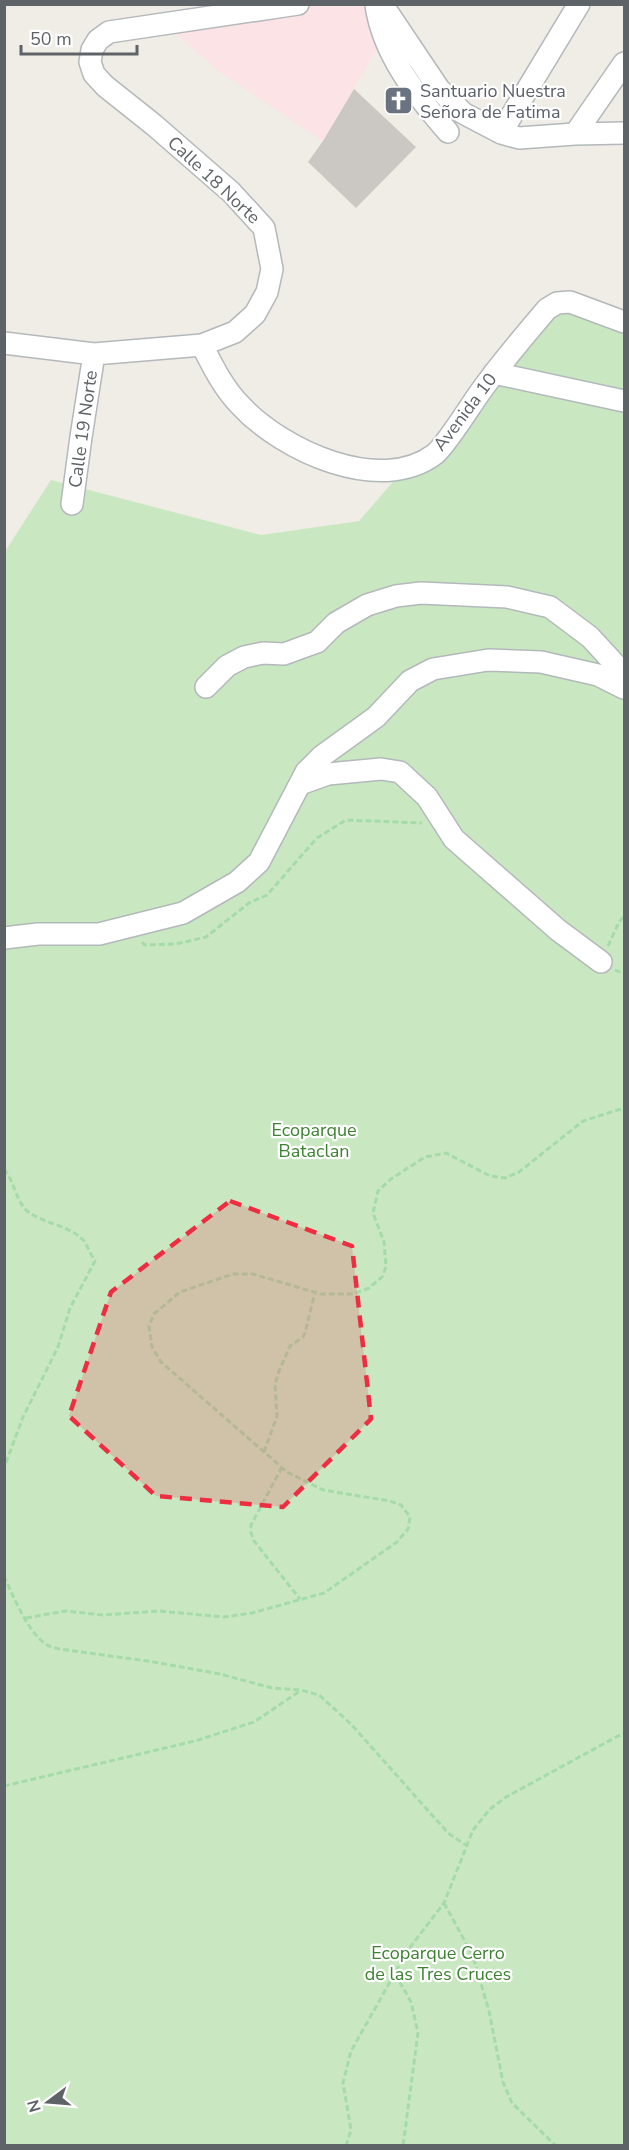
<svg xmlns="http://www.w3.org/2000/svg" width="629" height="2150" font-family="'Nunito Sans',sans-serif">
	<rect width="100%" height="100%" fill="#f0ece6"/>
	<path fill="#fce3e5" d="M298,5H376L384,37L323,141L220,72L165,25Z"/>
	<path fill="#c9e8c2" d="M557,303L624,322V2145H5L4,553L51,480L261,535L359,521L404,469L423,461Z"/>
	<path fill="#cbc7c2" d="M354,89L416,147L356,208L308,162L323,141Z"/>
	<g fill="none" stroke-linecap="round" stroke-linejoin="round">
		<defs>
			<path id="minor" d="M382,4L439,89L463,113L501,133L519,138L575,134L624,133
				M376,5C383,54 416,95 448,132
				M501,133L579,4
				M575,134L624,63
				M4,343L94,354L202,345L235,332L255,314L267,292L272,269L264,228L231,192L154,125L105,86L94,74L90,62L92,50L98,40L109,32L298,4
				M202,345C213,367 224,389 241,406C282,450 380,496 435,454C447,444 470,406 481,391C501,363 524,336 547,309L557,303L570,302L624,322
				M494,373L624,401
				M72,504L81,437L94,354
				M206,687L227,666L244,657L263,653L284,654L317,642L336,623L367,605L396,596L421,593L507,597L550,607L590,637L624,674
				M300,784L328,774L381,769L400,772L427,797L454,839L558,930L601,962
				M4,938L38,934H99L183,913L237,882L259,862L306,772L322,756L376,717L410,681L433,669L488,660L541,662L598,675L624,688"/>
		</defs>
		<use href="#minor" stroke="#b3b8bb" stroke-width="24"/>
		<path stroke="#a5dba9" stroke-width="3" stroke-dasharray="6 3" stroke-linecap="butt" d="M142,942L145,945L176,944L206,937L249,903L267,895L317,838L346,820L422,823
			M608,946L619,922L624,916
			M615,970L624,974
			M4,1169C14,1181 16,1200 26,1210C42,1224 71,1225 84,1241C88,1247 91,1255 95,1261L70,1308L58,1347L23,1417L4,1468
			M264,1452L277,1416L275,1385L279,1371L290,1346L303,1337L305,1333L315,1292
			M282,1467L251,1525V1533L254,1541L300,1599
			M4,1576C13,1596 28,1633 47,1645C50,1647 56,1648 60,1649L154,1662L220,1674L272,1688L301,1690L319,1695L351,1724L448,1833L467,1846
			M26,1618L65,1611L103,1615L159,1611L224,1617L252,1613L324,1593L397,1542L408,1529L410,1517L401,1505L390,1501L323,1490L287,1472L161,1362L152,1347L149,1326L154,1314L180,1292L233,1274H253L321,1294H353L369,1288L382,1277L386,1267L384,1242L373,1213L378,1191L391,1179L425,1157L446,1153L490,1176L505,1178L519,1172L583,1121L624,1108
			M4,1786L195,1741L254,1722L300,1691
			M444,1903L473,1956L489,2011L503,2082L512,2103L556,2146
			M395,1974L411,2002L418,2033L403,2146
			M346,2146L351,2130L343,2083L351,2051L408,1950L444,1903L473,1830L490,1809L506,1797L618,1736L624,1734"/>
		<use href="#minor" stroke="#fff" stroke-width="21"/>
	</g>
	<path fill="#ef2d41" fill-opacity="0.2" stroke="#ef2d41" stroke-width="4.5" stroke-dasharray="12 8" stroke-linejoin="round" d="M230,1201L352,1246L371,1419L283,1507L156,1496L69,1416L111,1292Z"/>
	<defs>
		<symbol id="church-square" viewBox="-11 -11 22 22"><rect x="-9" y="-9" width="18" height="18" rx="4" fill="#6b7280" stroke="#fff"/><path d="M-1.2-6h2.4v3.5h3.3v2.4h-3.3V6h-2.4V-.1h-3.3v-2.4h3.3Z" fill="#fff"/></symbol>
	</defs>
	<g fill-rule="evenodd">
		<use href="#church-square" x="382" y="84" width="33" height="33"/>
	</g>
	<g text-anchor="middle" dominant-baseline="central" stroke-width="4.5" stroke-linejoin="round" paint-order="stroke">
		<g font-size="18" fill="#5b616d" stroke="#fff" text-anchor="start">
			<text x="420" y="91">Santuario Nuestra<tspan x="420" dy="21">Señora de Fatima</tspan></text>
		</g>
		<g font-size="18" fill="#5e6367" stroke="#fff">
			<text transform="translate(214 180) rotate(43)">Calle 18 Norte</text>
			<text transform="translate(465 412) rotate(-53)">Avenida 10</text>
			<text transform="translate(83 429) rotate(-82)">Calle 19 Norte</text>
		</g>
		<g font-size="18" fill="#3c8231" stroke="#fff">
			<text x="314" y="1130">Ecoparque<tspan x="314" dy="21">Bataclan</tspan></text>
			<text x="438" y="1953">Ecoparque Cerro<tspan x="438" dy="21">de las Tres Cruces</tspan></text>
		</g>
	</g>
	<rect width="629" height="2150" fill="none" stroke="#5e6367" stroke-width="12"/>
	<g transform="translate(48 2102) rotate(254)" stroke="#ffffff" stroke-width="4.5" paint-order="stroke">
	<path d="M0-4.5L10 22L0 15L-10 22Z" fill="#5e6367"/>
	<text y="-9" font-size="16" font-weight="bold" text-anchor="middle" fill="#5e6367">N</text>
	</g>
	<path d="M21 45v9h116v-9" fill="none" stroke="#5e6367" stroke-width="3"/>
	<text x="30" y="45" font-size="18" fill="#5e6367" stroke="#ffffff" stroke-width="4.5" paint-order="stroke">50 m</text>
</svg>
